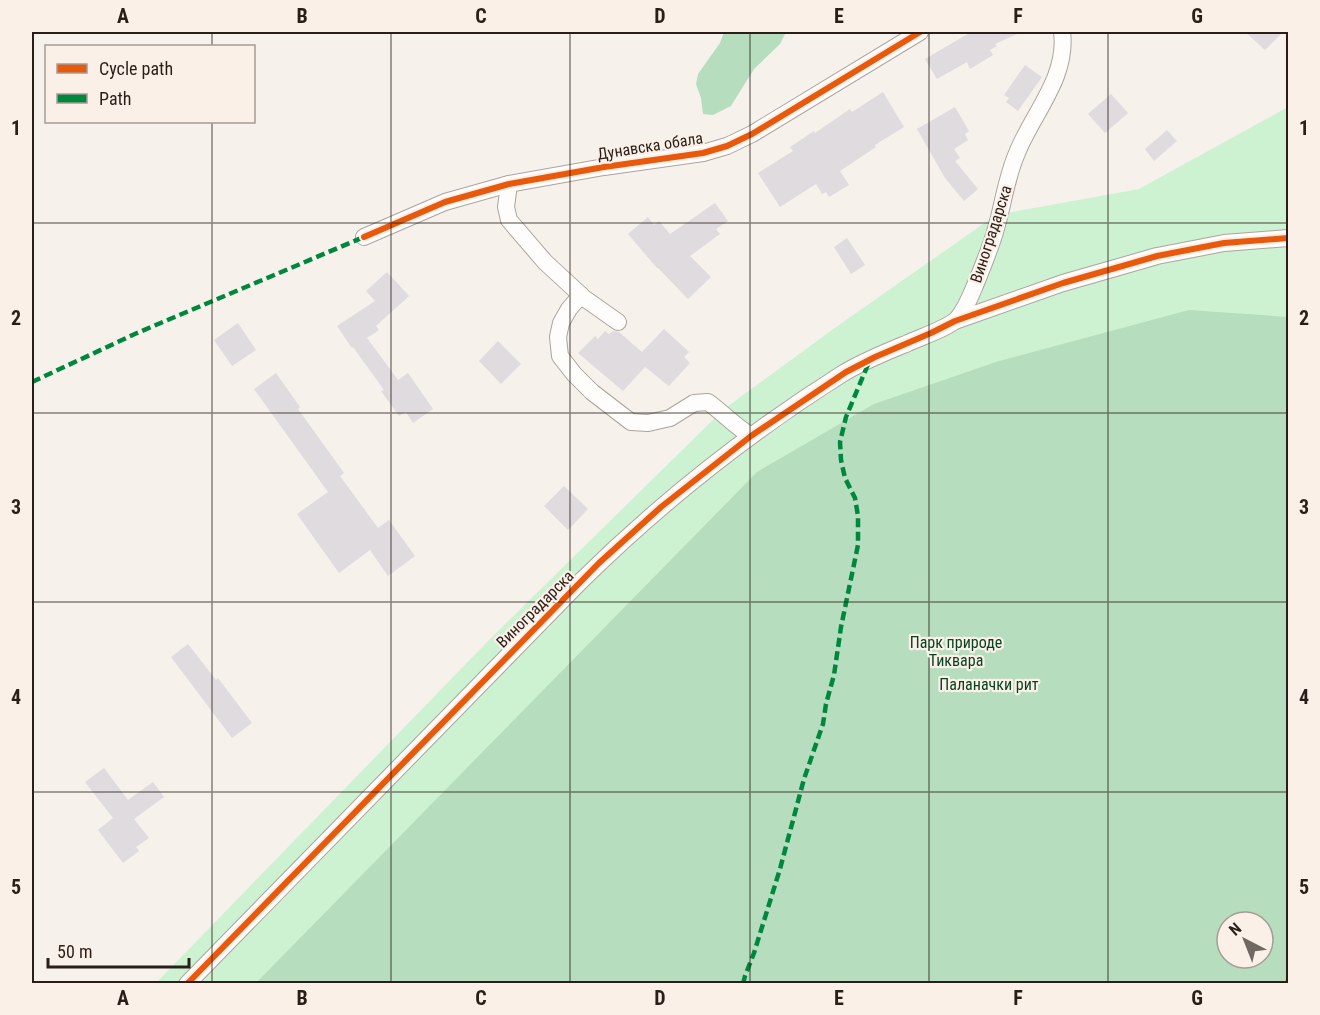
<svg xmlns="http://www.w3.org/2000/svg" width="1320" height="1015" viewBox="0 0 1320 1015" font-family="'Roboto Condensed',sans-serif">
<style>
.green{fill:#ccf2d2;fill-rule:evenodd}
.forest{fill:#b6ddbd;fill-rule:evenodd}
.building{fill:#dfdbdf}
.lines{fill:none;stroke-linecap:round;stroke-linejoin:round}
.street-casing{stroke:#aba49f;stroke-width:18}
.street{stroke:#fefdfc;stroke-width:16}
.quiet{stroke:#00873e;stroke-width:4.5;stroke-dasharray:9 4.5;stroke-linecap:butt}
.cycleway-casing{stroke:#fbf0e8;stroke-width:10}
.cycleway{stroke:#e8590c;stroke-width:6}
.grid{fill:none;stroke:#291f18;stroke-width:1.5;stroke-opacity:0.55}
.labels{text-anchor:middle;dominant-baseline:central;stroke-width:4.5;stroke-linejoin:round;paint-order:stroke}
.street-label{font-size:16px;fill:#291f18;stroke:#fbf0e8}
.park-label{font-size:16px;fill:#064320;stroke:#fbf0e8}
.neatline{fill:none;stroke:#291f18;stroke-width:2}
.grid-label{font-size:20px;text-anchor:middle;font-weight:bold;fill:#291f18}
</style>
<rect width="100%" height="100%" fill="#f7f1ec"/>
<!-- green -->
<path class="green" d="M1288 107V983L155 984 492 637 724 409 836 327 996 215 1139 189ZM1227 922H1263V958H1227Z"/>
<!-- forest -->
<g class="forest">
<polygon points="724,32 786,32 780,44 754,69 731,106 713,115 703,114 701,98 696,84 698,74 720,43"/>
<path d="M1189 310 1288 317V983H256L757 472 874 404 999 361ZM1227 922H1263V958H1227Z"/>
</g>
<!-- building -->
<g class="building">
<polygon points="971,32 1021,32 995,44 997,46 990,50 993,55 970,69 967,62 937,79 925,59"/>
<polygon points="1245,32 1283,32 1265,50"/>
<polygon points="1025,65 1042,77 1018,111 1006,102 1009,98 1004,95"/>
<polygon points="883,92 904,127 875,145 876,147 840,171 849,185 829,197 826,192 822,194 816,184 780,207 758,173 793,151 790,147 814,131 815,133 850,109 852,112"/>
<polygon points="1111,94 1128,113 1105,133 1088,114"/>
<polygon points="955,107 969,131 965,134 968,140 954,149 960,158 955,161 978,189 964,201 945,178 917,129"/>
<polygon points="1167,130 1177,141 1154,161 1145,149"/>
<polygon points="715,203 728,221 716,229 720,234 690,256 711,277 688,299 658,268 657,268 628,234 648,217 654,225 659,221 670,234"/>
<polygon points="847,238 865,265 851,274 834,247"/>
<polygon points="387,272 409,296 376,326 379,330 367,338 398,380 408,373 433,409 413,423 406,412 399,416 381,391 384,390 353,347 352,348 337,326 375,301 366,291"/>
<polygon points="238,323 256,350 232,366 214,340"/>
<polygon points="664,329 689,352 684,357 690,363 669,386 645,367 623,391 578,353 595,336 598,339 605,331 609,334 613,331 619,332 642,352"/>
<polygon points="498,341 521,364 501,384 479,361"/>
<polygon points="276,373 300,407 298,409 344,473 340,476 378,528 389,520 415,556 388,576 370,550 339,573 297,514 328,492 254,389"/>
<polygon points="564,486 588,509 568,530 544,506"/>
<polygon points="188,644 216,680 218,678 252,723 232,738 171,657"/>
<polygon points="104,768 128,800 153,782 164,797 134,819 149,838 136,847 139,851 123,863 98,830 113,818 85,782"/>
</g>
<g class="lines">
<!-- street casing -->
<g class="street-casing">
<g id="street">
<polyline points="509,184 506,207 509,220 545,262 584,298 618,322"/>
<polyline points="364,237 445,202 509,184 604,167 703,153 727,146 752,134 920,32"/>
<path d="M581 295 569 309 561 323 558 337 560 356 574 374 592 392 631 422 648 423 670 418 694 403 708 402C723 413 735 426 751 436"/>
<polyline points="955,321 1063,283 1157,256 1224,243 1288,238"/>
<path d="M187 984 579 583C659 504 747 434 842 374 863 361 886 352 908 343 921 337 948 328 957 319 966 309 971 295 976 283 983 266 990 249 995 232 1003 206 1006 178 1017 153 1033 113 1068 77 1062 32"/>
</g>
</g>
<!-- street -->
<use href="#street" class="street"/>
<!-- quiet -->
<g class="quiet">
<polyline points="32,382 137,333 364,237"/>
<polyline points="743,984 745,976 754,953 780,869 804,779 823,724 826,704 834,675 841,627 858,545 858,516 855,498 845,478 841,460 840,442 846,417 869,362"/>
<polyline points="1284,984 1288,982"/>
</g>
<!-- cycleway casing -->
<g class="cycleway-casing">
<g id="cycleway">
<polyline points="364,237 445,202 509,184 604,167 703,153 727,146 752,134 920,32"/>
<polyline points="187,984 599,563 661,507 751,436 846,372 875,357 931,333 955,321 1063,283 1157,256 1224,243 1288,238"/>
</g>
</g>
<!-- cycleway -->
<use href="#cycleway" class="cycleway"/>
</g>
<!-- grid -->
<path class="grid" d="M212 32V46M391 32V984M570 32V984M750 32V984M929 32V984M1108 32V984M212 122V984M32 223H1288M32 413H1288M32 602H1288M32 792H1288"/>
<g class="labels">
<!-- street labels -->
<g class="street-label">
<text transform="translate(650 146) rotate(-9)">Дунавска обала</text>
<text transform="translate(991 234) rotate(-72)">Виноградарска</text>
<text transform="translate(535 609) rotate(-45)">Виноградарска</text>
</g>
<!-- park labels -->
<g class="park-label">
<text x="956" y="642">Парк природе<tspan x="956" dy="18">Тиквара</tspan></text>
<text x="989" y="684">Паланачки рит</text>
</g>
</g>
<!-- border -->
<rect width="1320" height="1015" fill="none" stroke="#fbf0e8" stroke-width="66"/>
<!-- legend -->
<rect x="45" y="45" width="210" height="78" fill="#fbf0e8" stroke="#a79c95" stroke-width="1.5"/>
<rect x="57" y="64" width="30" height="9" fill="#e8590c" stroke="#a79c95" stroke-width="1.5"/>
<text x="99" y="75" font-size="18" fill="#291f18">Cycle path</text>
<rect x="57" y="94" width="30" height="9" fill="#00873e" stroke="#a79c95" stroke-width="1.5"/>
<text x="99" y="105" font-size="18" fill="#291f18">Path</text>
<!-- north arrow -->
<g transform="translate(1245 940) rotate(318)"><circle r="28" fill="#fbf0e8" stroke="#a79c95" stroke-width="1.5"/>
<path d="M0-4.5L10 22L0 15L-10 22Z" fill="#716862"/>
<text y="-9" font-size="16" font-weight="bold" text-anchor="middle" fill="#291f18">N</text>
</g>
<!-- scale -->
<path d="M48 958v9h141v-9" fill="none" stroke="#291f18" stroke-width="3"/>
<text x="57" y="958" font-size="18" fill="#291f18" stroke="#fbf0e8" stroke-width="4.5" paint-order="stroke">50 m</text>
<rect x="33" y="33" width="1254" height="949" class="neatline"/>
<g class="grid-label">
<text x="123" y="23">A</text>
<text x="302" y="23">B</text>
<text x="481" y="23">C</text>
<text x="660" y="23">D</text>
<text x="839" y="23">E</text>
<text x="1018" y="23">F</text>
<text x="1197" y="23">G</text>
<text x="16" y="135">1</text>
<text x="1304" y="135">1</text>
<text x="16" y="325">2</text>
<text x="1304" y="325">2</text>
<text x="16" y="514">3</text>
<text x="1304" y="514">3</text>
<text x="16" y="704">4</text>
<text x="1304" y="704">4</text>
<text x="16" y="894">5</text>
<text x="1304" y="894">5</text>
<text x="123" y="1005">A</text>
<text x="302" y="1005">B</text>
<text x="481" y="1005">C</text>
<text x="660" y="1005">D</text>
<text x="839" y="1005">E</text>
<text x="1018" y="1005">F</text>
<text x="1197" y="1005">G</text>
</g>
</svg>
